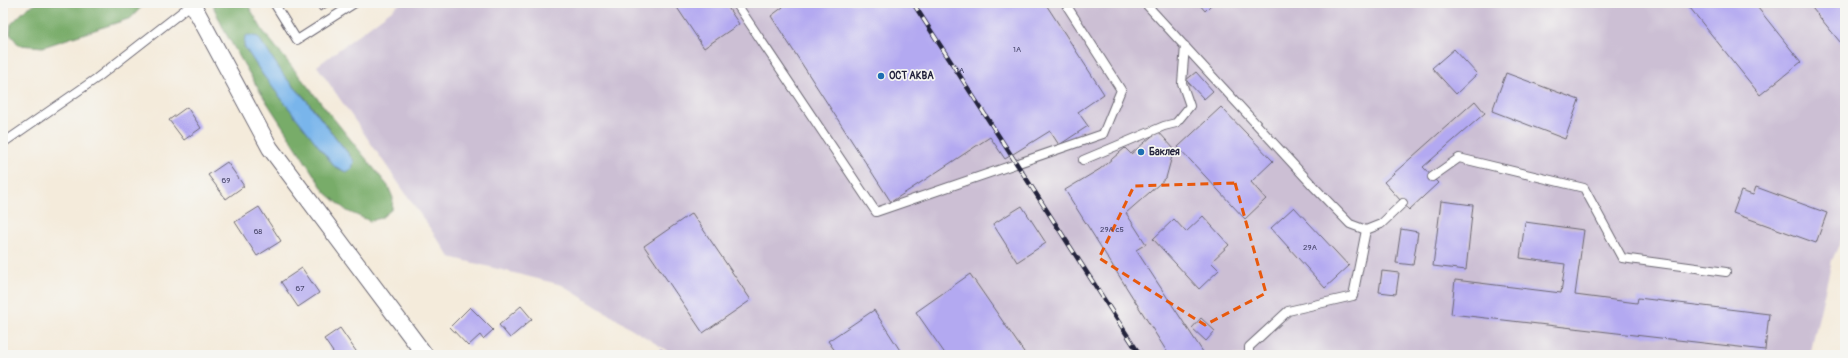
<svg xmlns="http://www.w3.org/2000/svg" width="1848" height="358" viewBox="0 0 1848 358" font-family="Pangolin,sans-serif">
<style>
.industrial{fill:#ccbfd4}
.forest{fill:#78ac69;stroke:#4d6752;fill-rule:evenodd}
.water{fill:#79b5eb;stroke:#4e6c93}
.building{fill:#b3a9f1}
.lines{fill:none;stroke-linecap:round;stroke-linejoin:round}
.lane-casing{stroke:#6c6873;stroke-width:10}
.street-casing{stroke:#6c6873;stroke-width:18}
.lane{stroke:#fff;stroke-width:8}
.street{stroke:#fff;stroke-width:16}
.rail-casing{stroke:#22223b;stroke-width:4.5}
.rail{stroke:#f6f6f2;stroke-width:3;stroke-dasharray:9;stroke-linecap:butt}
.marked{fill:none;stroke:#e8590c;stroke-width:3;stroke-dasharray:8 5;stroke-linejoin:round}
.poi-dot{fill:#1f6fb2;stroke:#f6f6f2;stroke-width:1.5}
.labels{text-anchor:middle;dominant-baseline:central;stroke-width:3.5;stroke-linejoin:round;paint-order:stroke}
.number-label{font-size:8px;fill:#464468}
.poi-label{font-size:10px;font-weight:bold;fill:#22223b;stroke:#f6f6f2;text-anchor:start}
</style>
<rect width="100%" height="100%" fill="#f6f6f2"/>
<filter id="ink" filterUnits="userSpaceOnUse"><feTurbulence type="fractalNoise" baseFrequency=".025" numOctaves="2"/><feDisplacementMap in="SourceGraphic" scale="8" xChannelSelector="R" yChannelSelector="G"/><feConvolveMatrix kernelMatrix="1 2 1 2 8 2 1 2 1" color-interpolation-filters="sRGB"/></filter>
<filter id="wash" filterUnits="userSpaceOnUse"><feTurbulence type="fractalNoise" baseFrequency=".012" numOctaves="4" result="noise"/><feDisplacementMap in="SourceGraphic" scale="16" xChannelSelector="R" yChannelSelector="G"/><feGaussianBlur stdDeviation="0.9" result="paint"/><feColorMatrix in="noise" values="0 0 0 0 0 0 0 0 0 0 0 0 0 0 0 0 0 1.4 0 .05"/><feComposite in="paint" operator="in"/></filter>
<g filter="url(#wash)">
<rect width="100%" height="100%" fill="#f4ebdb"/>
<!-- industrial -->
<polygon class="industrial" points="401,3 1845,3 1845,232 1832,260 1810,355 674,355 562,285 450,257 317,66"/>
<!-- forest -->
<g class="forest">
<polygon points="38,3 145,3 131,18 43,47 19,45 10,34 11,24 27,8"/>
<path d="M214 3H247L263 31 388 186 393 198 392 209 381 218 370 221 347 211 325 192 259 90 225 32 214 8ZM244 46 285 77 306 99 354 161 346 172 334 166 263 75Z"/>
</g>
<!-- water -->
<polygon class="water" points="248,35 258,37 285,77 306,100 354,161 352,169 346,172 334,166 263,75 244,46 245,37"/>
<g id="blocks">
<!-- building -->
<g class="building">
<polygon points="315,3 334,3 320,11"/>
<polygon points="674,3 725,3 739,24 704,48"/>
<polygon points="781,3 1045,3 1104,94 1078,112 1088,126 1059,145 1050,131 1005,159 990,137 891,202 771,16 783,7"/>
<polygon points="1198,3 1213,3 1205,11"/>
<polygon points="1686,3 1754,3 1801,62 1760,95"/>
<polygon points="1808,3 1845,3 1845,48"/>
<polygon points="1454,49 1477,74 1456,94 1432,68"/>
<polygon points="1196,72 1213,91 1204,99 1186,80"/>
<polygon points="1506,73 1579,100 1565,139 1492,111"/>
<polygon points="1475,101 1485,113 1423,167 1438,183 1409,210 1384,182"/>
<polygon points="187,107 201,128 184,140 169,120"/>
<polygon points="1221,107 1273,161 1251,182 1266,199 1245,219 1178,147"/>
<polygon points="1158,131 1174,149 1166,178 1126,213 1146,244 1136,250 1205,355 1169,355 1065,190 1100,169 1125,148 1131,154"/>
<polygon points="227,162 244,186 226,199 208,175"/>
<polygon points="1756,187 1827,213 1816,243 1733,213 1741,191 1753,195"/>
<polygon points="1441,201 1473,205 1466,270 1433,266"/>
<polygon points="1022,206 1046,243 1017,262 993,224"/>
<polygon points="259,207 281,241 257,256 235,222"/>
<polygon points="1294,207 1349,266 1325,288 1271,228"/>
<polygon points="692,213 751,300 703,333 644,246"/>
<polygon points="1203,216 1229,245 1211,262 1219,270 1199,289 1153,239 1174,219 1186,232"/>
<polygon points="1525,222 1584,230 1575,295 1637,303 1638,298 1769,314 1765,350 1451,314 1455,280 1561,293 1565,264 1520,258"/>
<polygon points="1401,229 1418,232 1413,265 1396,263"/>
<polygon points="302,268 319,293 298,307 281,282"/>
<polygon points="1382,271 1399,273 1396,294 1379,292"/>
<polygon points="970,274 1026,355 946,355 916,312"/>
<polygon points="521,306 532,319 510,338 499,325"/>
<polygon points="470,307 493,330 483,339 480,335 468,346 450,327"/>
<polygon points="874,310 903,355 838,355 828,341"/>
<polygon points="1201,318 1215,331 1206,341 1192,328"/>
<polygon points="340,328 358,354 357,355 335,355 324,339"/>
<polygon points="660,349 668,355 657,355"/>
</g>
</g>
</g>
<g filter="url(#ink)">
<use href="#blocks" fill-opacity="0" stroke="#6c6873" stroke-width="1"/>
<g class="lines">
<!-- lane casing -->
<g class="lane-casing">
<g id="lane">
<polyline points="274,3 297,40 355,3"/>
<polyline points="736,3 876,212 1103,134 1121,90 1065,3"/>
<polyline points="1145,3 1315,188 1350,224 1366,230 1381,224 1403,203"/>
<polyline points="3,143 97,78 192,4"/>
<polyline points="1083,160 1164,126 1176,123 1190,106 1182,83 1185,46"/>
<polyline points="1432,177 1459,158 1584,188 1622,258 1726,272"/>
<polyline points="1249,355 1249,347 1288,311 1353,296 1366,230"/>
</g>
</g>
<!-- street casing -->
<g class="street-casing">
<polyline id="street" points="192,3 270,148 425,355"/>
</g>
<!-- lane -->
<use href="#lane" class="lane"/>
<!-- street -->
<use href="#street" class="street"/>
<!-- rail casing -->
<g class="rail-casing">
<polyline id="rail" points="913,3 1140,355"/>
</g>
<!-- rail -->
<use href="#rail" class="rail"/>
</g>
</g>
<!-- marked area -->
<path class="marked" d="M1235 183 1266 293 1205 325 1099 258 1134 186Z"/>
<!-- markers -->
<g class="poi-dot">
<circle cx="881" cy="76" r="4"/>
<circle cx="1141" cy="152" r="4"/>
</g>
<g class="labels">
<!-- number labels -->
<g class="number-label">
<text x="1017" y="49">1А</text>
<text x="960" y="70">1А</text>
<text x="226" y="180">69</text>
<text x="1112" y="229">29А с5</text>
<text x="258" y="231">68</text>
<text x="1310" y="247">29А</text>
<text x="300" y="288">67</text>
</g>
<!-- poi labels -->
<g class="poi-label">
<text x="889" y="76">ОСТ АКВА</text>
<text x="1149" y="152">Баклея</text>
</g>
</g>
<!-- margin -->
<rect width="1848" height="358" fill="none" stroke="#f6f6f2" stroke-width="16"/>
</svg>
